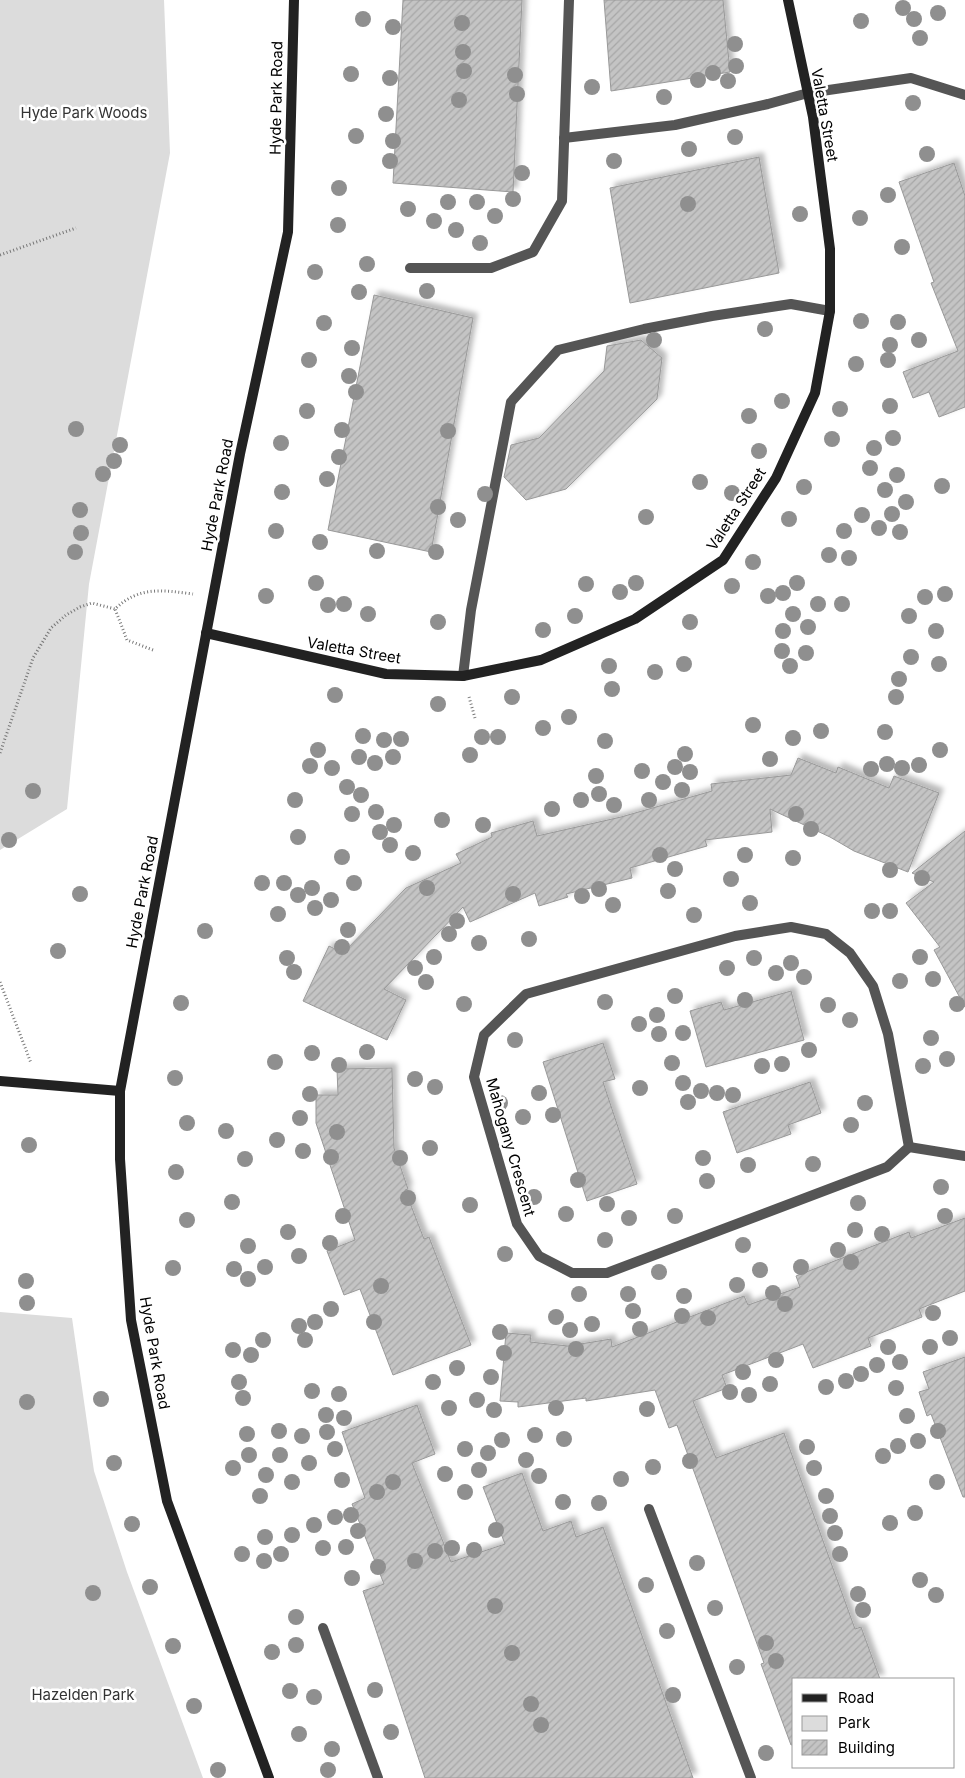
<svg xmlns="http://www.w3.org/2000/svg" width="965" height="1778" viewBox="0 0 965 1778" font-family="Inter,sans-serif">
<style>
.park{fill:#dcdcdc}
.building{fill:url(#building-hatch);stroke:#999;filter:url(#shadow)}
.lines{fill:none;stroke-linecap:round;stroke-linejoin:round}
.path{stroke:#777;stroke-width:3;stroke-dasharray:1 2.5;stroke-linecap:butt}
.lane{stroke:#555;stroke-width:10}
.street{stroke:#555;stroke-width:10}
.secondary{stroke:#222;stroke-width:10}
.tree{fill:#8f8f8f}
.labels{text-anchor:middle;dominant-baseline:central;stroke-width:5;stroke-linejoin:round;paint-order:stroke}
.street-label{font-size:15px;fill:#000;stroke:#fff}
.park-label{font-size:15px;fill:#333;stroke:#fff}
</style>
<defs>
<pattern id="building-hatch" width="6" height="6" patternUnits="userSpaceOnUse" patternTransform="scale(1.25)"><rect width="6" height="6" fill="#c4c4c4"/><path d="M-1 1l2-2M0 6l6-6M5 7l2-2" fill="none" stroke="#a7a7a7"/></pattern>
<filter id="shadow"><feDropShadow dx="4.5" dy="-4.5" stdDeviation="2.5" flood-color="#0004"/></filter>
</defs>
<rect width="100%" height="100%" fill="#fff"/>
<!-- park -->
<g class="park">
<polygon points="0,0 164,0 170,153 89,584 67,809 0,850"/>
<polygon points="0,1312 72,1318 94,1471 127,1572 203,1778 0,1778"/>
</g>
<!-- building -->
<g class="building">
<polygon points="403,0 522,0 513,192 393,183"/>
<polygon points="604,0 723,0 730,72 611,91"/>
<polygon points="759,157 779,273 630,303 610,188"/>
<polygon points="954,163 965,196 965,407 939,417 929,392 913,398 903,372 958,351 931,283 934,282 899,182"/>
<polygon points="374,295 473,318 431,552 328,530"/>
<polygon points="641,340 662,358 657,399 566,489 526,500 504,477 511,445 539,438 604,371 607,346"/>
<polygon points="798,758 836,773 838,767 889,788 894,776 939,793 908,872 854,851 830,837 770,809 772,832 705,840 707,846 630,868 632,878 566,894 568,897 539,906 535,893 470,922 463,907 384,989 406,1000 387,1040 303,1001 329,946 343,953 406,888 461,863 456,854 492,837 491,833 533,821 537,836 621,817 712,791 711,784 791,775"/>
<polygon points="965,831 965,1007 934,950 940,947 906,903 934,882 912,873"/>
<polygon points="791,991 804,1040 706,1067 690,1011 721,1002 724,1010"/>
<polygon points="603,1043 615,1079 603,1082 637,1184 587,1201 543,1062"/>
<polygon points="392,1068 394,1148 408,1189 405,1190 424,1239 429,1237 471,1345 393,1375 360,1289 344,1295 327,1251 355,1240 316,1123 316,1095 338,1095 337,1069"/>
<polygon points="810,1082 821,1113 788,1125 791,1134 737,1153 723,1112"/>
<polygon points="965,1218 965,1291 919,1309 922,1317 868,1338 871,1346 813,1368 803,1344 722,1375 727,1388 693,1401 716,1458 784,1433 855,1629 861,1627 880,1679 794,1679 794,1744 791,1745 761,1664 764,1663 677,1425 669,1428 655,1390 586,1401 586,1398 518,1407 518,1402 500,1401 506,1333 531,1335 530,1342 568,1346 611,1339 612,1347 744,1296 748,1305 800,1287 796,1276 909,1232 911,1238"/>
<polygon points="965,1357 965,1497 963,1497 931,1414 927,1416 919,1392 929,1389 923,1372"/>
<polygon points="417,1405 435,1454 412,1463 451,1562 505,1544 483,1487 522,1473 543,1531 571,1521 576,1537 603,1527 693,1778 425,1778 363,1591 384,1584 352,1504 365,1498 342,1432"/>
</g>
<g class="lines">
<!-- path -->
<g class="path">
<polyline points="0,255 76,228"/>
<path d="M153 650 127 640 115 609C139 586 162 590 193 594"/>
<polyline points="469,697 475,718"/>
<polyline points="0,753 33,658 51,628 66,615 80,607 92,603 115,609"/>
<polyline points="0,982 31,1063"/>
</g>
<!-- lane -->
<g class="lane">
<polyline points="564,138 675,125 768,104 808,93"/>
<polyline points="410,268 491,268 533,252 562,201 569,0"/>
<polyline points="463,676 471,610 511,402 558,350 644,329 712,316 791,304 830,311"/>
<polyline points="649,1509 751,1778"/>
<polyline points="323,1628 378,1778"/>
</g>
<!-- street -->
<g class="street">
<polyline points="808,93 911,78 965,95"/>
<polygon points="791,927 826,934 850,953 873,986 888,1034 909,1147 887,1167 607,1273 572,1273 539,1256 517,1224 474,1077 484,1035 526,994 735,936"/>
<polyline points="909,1147 965,1156"/>
</g>
<!-- secondary -->
<g class="secondary">
<polyline points="206,633 386,674 463,676 541,660 635,619 723,560 776,478 815,393 830,311 830,249 813,117 788,0"/>
<polyline points="0,1081 120,1091"/>
<polyline points="269,1778 167,1501 131,1320 120,1159 120,1091 240,454 288,232 294,0"/>
</g>
</g>
<!-- trees -->
<g class="tree">
<circle cx="903" cy="8" r="8"/>
<circle cx="938" cy="13" r="8"/>
<circle cx="363" cy="19" r="8"/>
<circle cx="914" cy="19" r="8"/>
<circle cx="861" cy="21" r="8"/>
<circle cx="462" cy="23" r="8"/>
<circle cx="393" cy="27" r="8"/>
<circle cx="920" cy="38" r="8"/>
<circle cx="735" cy="44" r="8"/>
<circle cx="463" cy="52" r="8"/>
<circle cx="736" cy="66" r="8"/>
<circle cx="464" cy="71" r="8"/>
<circle cx="713" cy="73" r="8"/>
<circle cx="351" cy="74" r="8"/>
<circle cx="515" cy="75" r="8"/>
<circle cx="390" cy="78" r="8"/>
<circle cx="698" cy="80" r="8"/>
<circle cx="728" cy="81" r="8"/>
<circle cx="592" cy="87" r="8"/>
<circle cx="517" cy="94" r="8"/>
<circle cx="664" cy="97" r="8"/>
<circle cx="459" cy="100" r="8"/>
<circle cx="913" cy="103" r="8"/>
<circle cx="386" cy="114" r="8"/>
<circle cx="356" cy="136" r="8"/>
<circle cx="735" cy="137" r="8"/>
<circle cx="393" cy="141" r="8"/>
<circle cx="689" cy="149" r="8"/>
<circle cx="927" cy="154" r="8"/>
<circle cx="390" cy="161" r="8"/>
<circle cx="614" cy="161" r="8"/>
<circle cx="522" cy="173" r="8"/>
<circle cx="339" cy="188" r="8"/>
<circle cx="888" cy="195" r="8"/>
<circle cx="513" cy="199" r="8"/>
<circle cx="448" cy="202" r="8"/>
<circle cx="477" cy="202" r="8"/>
<circle cx="688" cy="204" r="8"/>
<circle cx="408" cy="209" r="8"/>
<circle cx="800" cy="214" r="8"/>
<circle cx="495" cy="216" r="8"/>
<circle cx="860" cy="218" r="8"/>
<circle cx="434" cy="221" r="8"/>
<circle cx="338" cy="225" r="8"/>
<circle cx="456" cy="230" r="8"/>
<circle cx="480" cy="243" r="8"/>
<circle cx="902" cy="247" r="8"/>
<circle cx="367" cy="264" r="8"/>
<circle cx="315" cy="272" r="8"/>
<circle cx="427" cy="291" r="8"/>
<circle cx="359" cy="292" r="8"/>
<circle cx="861" cy="321" r="8"/>
<circle cx="898" cy="322" r="8"/>
<circle cx="324" cy="323" r="8"/>
<circle cx="765" cy="329" r="8"/>
<circle cx="654" cy="340" r="8"/>
<circle cx="919" cy="340" r="8"/>
<circle cx="890" cy="345" r="8"/>
<circle cx="352" cy="348" r="8"/>
<circle cx="309" cy="360" r="8"/>
<circle cx="888" cy="360" r="8"/>
<circle cx="856" cy="364" r="8"/>
<circle cx="349" cy="376" r="8"/>
<circle cx="356" cy="392" r="8"/>
<circle cx="782" cy="401" r="8"/>
<circle cx="890" cy="406" r="8"/>
<circle cx="840" cy="409" r="8"/>
<circle cx="307" cy="411" r="8"/>
<circle cx="749" cy="416" r="8"/>
<circle cx="76" cy="429" r="8"/>
<circle cx="342" cy="430" r="8"/>
<circle cx="448" cy="431" r="8"/>
<circle cx="893" cy="438" r="8"/>
<circle cx="832" cy="439" r="8"/>
<circle cx="281" cy="443" r="8"/>
<circle cx="120" cy="445" r="8"/>
<circle cx="874" cy="448" r="8"/>
<circle cx="759" cy="451" r="8"/>
<circle cx="339" cy="457" r="8"/>
<circle cx="114" cy="461" r="8"/>
<circle cx="870" cy="468" r="8"/>
<circle cx="103" cy="474" r="8"/>
<circle cx="897" cy="475" r="8"/>
<circle cx="327" cy="479" r="8"/>
<circle cx="700" cy="482" r="8"/>
<circle cx="942" cy="486" r="8"/>
<circle cx="804" cy="487" r="8"/>
<circle cx="885" cy="490" r="8"/>
<circle cx="282" cy="492" r="8"/>
<circle cx="732" cy="493" r="8"/>
<circle cx="485" cy="494" r="8"/>
<circle cx="906" cy="502" r="8"/>
<circle cx="438" cy="507" r="8"/>
<circle cx="80" cy="510" r="8"/>
<circle cx="892" cy="514" r="8"/>
<circle cx="862" cy="515" r="8"/>
<circle cx="646" cy="517" r="8"/>
<circle cx="789" cy="519" r="8"/>
<circle cx="458" cy="520" r="8"/>
<circle cx="879" cy="528" r="8"/>
<circle cx="276" cy="531" r="8"/>
<circle cx="844" cy="531" r="8"/>
<circle cx="900" cy="532" r="8"/>
<circle cx="81" cy="533" r="8"/>
<circle cx="320" cy="542" r="8"/>
<circle cx="377" cy="551" r="8"/>
<circle cx="75" cy="552" r="8"/>
<circle cx="436" cy="552" r="8"/>
<circle cx="829" cy="555" r="8"/>
<circle cx="849" cy="558" r="8"/>
<circle cx="753" cy="562" r="8"/>
<circle cx="316" cy="583" r="8"/>
<circle cx="636" cy="583" r="8"/>
<circle cx="797" cy="583" r="8"/>
<circle cx="586" cy="584" r="8"/>
<circle cx="732" cy="586" r="8"/>
<circle cx="620" cy="592" r="8"/>
<circle cx="783" cy="593" r="8"/>
<circle cx="945" cy="594" r="8"/>
<circle cx="266" cy="596" r="8"/>
<circle cx="768" cy="596" r="8"/>
<circle cx="925" cy="597" r="8"/>
<circle cx="344" cy="604" r="8"/>
<circle cx="818" cy="604" r="8"/>
<circle cx="842" cy="604" r="8"/>
<circle cx="328" cy="605" r="8"/>
<circle cx="368" cy="614" r="8"/>
<circle cx="793" cy="614" r="8"/>
<circle cx="575" cy="616" r="8"/>
<circle cx="909" cy="616" r="8"/>
<circle cx="438" cy="622" r="8"/>
<circle cx="690" cy="622" r="8"/>
<circle cx="808" cy="627" r="8"/>
<circle cx="543" cy="630" r="8"/>
<circle cx="783" cy="631" r="8"/>
<circle cx="936" cy="631" r="8"/>
<circle cx="782" cy="651" r="8"/>
<circle cx="806" cy="653" r="8"/>
<circle cx="911" cy="657" r="8"/>
<circle cx="684" cy="664" r="8"/>
<circle cx="939" cy="664" r="8"/>
<circle cx="609" cy="666" r="8"/>
<circle cx="790" cy="666" r="8"/>
<circle cx="655" cy="672" r="8"/>
<circle cx="899" cy="679" r="8"/>
<circle cx="612" cy="689" r="8"/>
<circle cx="335" cy="695" r="8"/>
<circle cx="512" cy="697" r="8"/>
<circle cx="896" cy="697" r="8"/>
<circle cx="438" cy="704" r="8"/>
<circle cx="569" cy="717" r="8"/>
<circle cx="753" cy="725" r="8"/>
<circle cx="543" cy="728" r="8"/>
<circle cx="821" cy="731" r="8"/>
<circle cx="885" cy="732" r="8"/>
<circle cx="363" cy="736" r="8"/>
<circle cx="482" cy="737" r="8"/>
<circle cx="498" cy="737" r="8"/>
<circle cx="793" cy="738" r="8"/>
<circle cx="401" cy="739" r="8"/>
<circle cx="384" cy="740" r="8"/>
<circle cx="605" cy="741" r="8"/>
<circle cx="318" cy="750" r="8"/>
<circle cx="940" cy="750" r="8"/>
<circle cx="685" cy="754" r="8"/>
<circle cx="470" cy="755" r="8"/>
<circle cx="359" cy="757" r="8"/>
<circle cx="393" cy="757" r="8"/>
<circle cx="770" cy="759" r="8"/>
<circle cx="375" cy="763" r="8"/>
<circle cx="887" cy="764" r="8"/>
<circle cx="919" cy="765" r="8"/>
<circle cx="310" cy="766" r="8"/>
<circle cx="675" cy="767" r="8"/>
<circle cx="332" cy="768" r="8"/>
<circle cx="902" cy="768" r="8"/>
<circle cx="871" cy="769" r="8"/>
<circle cx="642" cy="771" r="8"/>
<circle cx="690" cy="772" r="8"/>
<circle cx="596" cy="776" r="8"/>
<circle cx="663" cy="782" r="8"/>
<circle cx="347" cy="787" r="8"/>
<circle cx="682" cy="790" r="8"/>
<circle cx="33" cy="791" r="8"/>
<circle cx="599" cy="794" r="8"/>
<circle cx="361" cy="795" r="8"/>
<circle cx="295" cy="800" r="8"/>
<circle cx="581" cy="800" r="8"/>
<circle cx="649" cy="800" r="8"/>
<circle cx="614" cy="805" r="8"/>
<circle cx="552" cy="809" r="8"/>
<circle cx="376" cy="812" r="8"/>
<circle cx="352" cy="814" r="8"/>
<circle cx="796" cy="814" r="8"/>
<circle cx="442" cy="820" r="8"/>
<circle cx="394" cy="825" r="8"/>
<circle cx="483" cy="825" r="8"/>
<circle cx="811" cy="829" r="8"/>
<circle cx="380" cy="832" r="8"/>
<circle cx="298" cy="837" r="8"/>
<circle cx="9" cy="840" r="8"/>
<circle cx="390" cy="845" r="8"/>
<circle cx="413" cy="853" r="8"/>
<circle cx="660" cy="855" r="8"/>
<circle cx="745" cy="855" r="8"/>
<circle cx="342" cy="857" r="8"/>
<circle cx="793" cy="858" r="8"/>
<circle cx="675" cy="869" r="8"/>
<circle cx="890" cy="870" r="8"/>
<circle cx="922" cy="878" r="8"/>
<circle cx="731" cy="879" r="8"/>
<circle cx="262" cy="883" r="8"/>
<circle cx="284" cy="883" r="8"/>
<circle cx="354" cy="883" r="8"/>
<circle cx="312" cy="888" r="8"/>
<circle cx="427" cy="888" r="8"/>
<circle cx="599" cy="889" r="8"/>
<circle cx="668" cy="891" r="8"/>
<circle cx="80" cy="894" r="8"/>
<circle cx="513" cy="894" r="8"/>
<circle cx="298" cy="895" r="8"/>
<circle cx="582" cy="896" r="8"/>
<circle cx="331" cy="900" r="8"/>
<circle cx="750" cy="903" r="8"/>
<circle cx="613" cy="905" r="8"/>
<circle cx="315" cy="908" r="8"/>
<circle cx="872" cy="911" r="8"/>
<circle cx="890" cy="911" r="8"/>
<circle cx="278" cy="914" r="8"/>
<circle cx="694" cy="915" r="8"/>
<circle cx="457" cy="921" r="8"/>
<circle cx="348" cy="930" r="8"/>
<circle cx="205" cy="931" r="8"/>
<circle cx="449" cy="934" r="8"/>
<circle cx="529" cy="939" r="8"/>
<circle cx="479" cy="943" r="8"/>
<circle cx="342" cy="947" r="8"/>
<circle cx="58" cy="951" r="8"/>
<circle cx="434" cy="957" r="8"/>
<circle cx="920" cy="957" r="8"/>
<circle cx="287" cy="958" r="8"/>
<circle cx="754" cy="958" r="8"/>
<circle cx="791" cy="963" r="8"/>
<circle cx="415" cy="968" r="8"/>
<circle cx="727" cy="968" r="8"/>
<circle cx="294" cy="972" r="8"/>
<circle cx="776" cy="973" r="8"/>
<circle cx="804" cy="977" r="8"/>
<circle cx="933" cy="979" r="8"/>
<circle cx="900" cy="981" r="8"/>
<circle cx="426" cy="982" r="8"/>
<circle cx="675" cy="996" r="8"/>
<circle cx="745" cy="1000" r="8"/>
<circle cx="605" cy="1002" r="8"/>
<circle cx="181" cy="1003" r="8"/>
<circle cx="464" cy="1004" r="8"/>
<circle cx="957" cy="1004" r="8"/>
<circle cx="828" cy="1005" r="8"/>
<circle cx="657" cy="1015" r="8"/>
<circle cx="850" cy="1020" r="8"/>
<circle cx="639" cy="1024" r="8"/>
<circle cx="683" cy="1033" r="8"/>
<circle cx="659" cy="1034" r="8"/>
<circle cx="931" cy="1038" r="8"/>
<circle cx="515" cy="1040" r="8"/>
<circle cx="809" cy="1050" r="8"/>
<circle cx="367" cy="1052" r="8"/>
<circle cx="312" cy="1053" r="8"/>
<circle cx="947" cy="1059" r="8"/>
<circle cx="275" cy="1062" r="8"/>
<circle cx="672" cy="1063" r="8"/>
<circle cx="782" cy="1064" r="8"/>
<circle cx="339" cy="1065" r="8"/>
<circle cx="762" cy="1066" r="8"/>
<circle cx="923" cy="1066" r="8"/>
<circle cx="175" cy="1078" r="8"/>
<circle cx="415" cy="1079" r="8"/>
<circle cx="683" cy="1083" r="8"/>
<circle cx="435" cy="1087" r="8"/>
<circle cx="640" cy="1088" r="8"/>
<circle cx="701" cy="1091" r="8"/>
<circle cx="539" cy="1093" r="8"/>
<circle cx="717" cy="1093" r="8"/>
<circle cx="310" cy="1094" r="8"/>
<circle cx="733" cy="1095" r="8"/>
<circle cx="688" cy="1102" r="8"/>
<circle cx="500" cy="1103" r="8"/>
<circle cx="865" cy="1103" r="8"/>
<circle cx="553" cy="1115" r="8"/>
<circle cx="523" cy="1117" r="8"/>
<circle cx="300" cy="1118" r="8"/>
<circle cx="187" cy="1123" r="8"/>
<circle cx="851" cy="1125" r="8"/>
<circle cx="226" cy="1131" r="8"/>
<circle cx="337" cy="1132" r="8"/>
<circle cx="277" cy="1140" r="8"/>
<circle cx="29" cy="1145" r="8"/>
<circle cx="430" cy="1148" r="8"/>
<circle cx="303" cy="1151" r="8"/>
<circle cx="331" cy="1157" r="8"/>
<circle cx="400" cy="1158" r="8"/>
<circle cx="703" cy="1158" r="8"/>
<circle cx="245" cy="1159" r="8"/>
<circle cx="813" cy="1164" r="8"/>
<circle cx="748" cy="1165" r="8"/>
<circle cx="176" cy="1172" r="8"/>
<circle cx="578" cy="1180" r="8"/>
<circle cx="707" cy="1181" r="8"/>
<circle cx="941" cy="1187" r="8"/>
<circle cx="534" cy="1197" r="8"/>
<circle cx="408" cy="1198" r="8"/>
<circle cx="232" cy="1202" r="8"/>
<circle cx="858" cy="1203" r="8"/>
<circle cx="607" cy="1204" r="8"/>
<circle cx="470" cy="1205" r="8"/>
<circle cx="566" cy="1214" r="8"/>
<circle cx="343" cy="1216" r="8"/>
<circle cx="675" cy="1216" r="8"/>
<circle cx="945" cy="1216" r="8"/>
<circle cx="629" cy="1218" r="8"/>
<circle cx="187" cy="1220" r="8"/>
<circle cx="855" cy="1230" r="8"/>
<circle cx="288" cy="1232" r="8"/>
<circle cx="882" cy="1234" r="8"/>
<circle cx="605" cy="1240" r="8"/>
<circle cx="330" cy="1243" r="8"/>
<circle cx="743" cy="1245" r="8"/>
<circle cx="248" cy="1246" r="8"/>
<circle cx="838" cy="1250" r="8"/>
<circle cx="505" cy="1254" r="8"/>
<circle cx="299" cy="1256" r="8"/>
<circle cx="851" cy="1262" r="8"/>
<circle cx="265" cy="1267" r="8"/>
<circle cx="801" cy="1267" r="8"/>
<circle cx="173" cy="1268" r="8"/>
<circle cx="234" cy="1269" r="8"/>
<circle cx="760" cy="1270" r="8"/>
<circle cx="659" cy="1272" r="8"/>
<circle cx="248" cy="1279" r="8"/>
<circle cx="26" cy="1281" r="8"/>
<circle cx="737" cy="1285" r="8"/>
<circle cx="381" cy="1286" r="8"/>
<circle cx="773" cy="1293" r="8"/>
<circle cx="579" cy="1294" r="8"/>
<circle cx="628" cy="1294" r="8"/>
<circle cx="684" cy="1296" r="8"/>
<circle cx="27" cy="1303" r="8"/>
<circle cx="785" cy="1304" r="8"/>
<circle cx="331" cy="1309" r="8"/>
<circle cx="633" cy="1311" r="8"/>
<circle cx="933" cy="1313" r="8"/>
<circle cx="682" cy="1316" r="8"/>
<circle cx="556" cy="1317" r="8"/>
<circle cx="708" cy="1318" r="8"/>
<circle cx="315" cy="1322" r="8"/>
<circle cx="374" cy="1322" r="8"/>
<circle cx="592" cy="1324" r="8"/>
<circle cx="299" cy="1326" r="8"/>
<circle cx="640" cy="1329" r="8"/>
<circle cx="570" cy="1330" r="8"/>
<circle cx="500" cy="1332" r="8"/>
<circle cx="950" cy="1338" r="8"/>
<circle cx="263" cy="1340" r="8"/>
<circle cx="305" cy="1340" r="8"/>
<circle cx="888" cy="1347" r="8"/>
<circle cx="930" cy="1347" r="8"/>
<circle cx="576" cy="1349" r="8"/>
<circle cx="233" cy="1350" r="8"/>
<circle cx="504" cy="1353" r="8"/>
<circle cx="251" cy="1355" r="8"/>
<circle cx="776" cy="1360" r="8"/>
<circle cx="900" cy="1362" r="8"/>
<circle cx="877" cy="1365" r="8"/>
<circle cx="457" cy="1368" r="8"/>
<circle cx="743" cy="1372" r="8"/>
<circle cx="861" cy="1374" r="8"/>
<circle cx="491" cy="1377" r="8"/>
<circle cx="846" cy="1381" r="8"/>
<circle cx="239" cy="1382" r="8"/>
<circle cx="433" cy="1382" r="8"/>
<circle cx="770" cy="1384" r="8"/>
<circle cx="826" cy="1387" r="8"/>
<circle cx="896" cy="1388" r="8"/>
<circle cx="312" cy="1391" r="8"/>
<circle cx="730" cy="1392" r="8"/>
<circle cx="339" cy="1394" r="8"/>
<circle cx="749" cy="1395" r="8"/>
<circle cx="243" cy="1398" r="8"/>
<circle cx="101" cy="1399" r="8"/>
<circle cx="477" cy="1400" r="8"/>
<circle cx="27" cy="1402" r="8"/>
<circle cx="449" cy="1408" r="8"/>
<circle cx="556" cy="1408" r="8"/>
<circle cx="647" cy="1409" r="8"/>
<circle cx="494" cy="1410" r="8"/>
<circle cx="326" cy="1415" r="8"/>
<circle cx="907" cy="1416" r="8"/>
<circle cx="344" cy="1418" r="8"/>
<circle cx="279" cy="1431" r="8"/>
<circle cx="938" cy="1431" r="8"/>
<circle cx="327" cy="1432" r="8"/>
<circle cx="247" cy="1434" r="8"/>
<circle cx="535" cy="1435" r="8"/>
<circle cx="302" cy="1436" r="8"/>
<circle cx="564" cy="1439" r="8"/>
<circle cx="502" cy="1440" r="8"/>
<circle cx="918" cy="1441" r="8"/>
<circle cx="898" cy="1446" r="8"/>
<circle cx="807" cy="1447" r="8"/>
<circle cx="335" cy="1449" r="8"/>
<circle cx="465" cy="1449" r="8"/>
<circle cx="488" cy="1453" r="8"/>
<circle cx="249" cy="1455" r="8"/>
<circle cx="280" cy="1455" r="8"/>
<circle cx="883" cy="1456" r="8"/>
<circle cx="526" cy="1460" r="8"/>
<circle cx="690" cy="1461" r="8"/>
<circle cx="114" cy="1463" r="8"/>
<circle cx="309" cy="1463" r="8"/>
<circle cx="653" cy="1467" r="8"/>
<circle cx="233" cy="1468" r="8"/>
<circle cx="814" cy="1468" r="8"/>
<circle cx="479" cy="1470" r="8"/>
<circle cx="445" cy="1474" r="8"/>
<circle cx="266" cy="1475" r="8"/>
<circle cx="539" cy="1476" r="8"/>
<circle cx="621" cy="1479" r="8"/>
<circle cx="342" cy="1480" r="8"/>
<circle cx="292" cy="1482" r="8"/>
<circle cx="393" cy="1482" r="8"/>
<circle cx="937" cy="1482" r="8"/>
<circle cx="377" cy="1492" r="8"/>
<circle cx="465" cy="1492" r="8"/>
<circle cx="260" cy="1496" r="8"/>
<circle cx="826" cy="1496" r="8"/>
<circle cx="563" cy="1502" r="8"/>
<circle cx="599" cy="1503" r="8"/>
<circle cx="915" cy="1513" r="8"/>
<circle cx="351" cy="1515" r="8"/>
<circle cx="830" cy="1516" r="8"/>
<circle cx="335" cy="1517" r="8"/>
<circle cx="890" cy="1523" r="8"/>
<circle cx="132" cy="1524" r="8"/>
<circle cx="314" cy="1525" r="8"/>
<circle cx="496" cy="1530" r="8"/>
<circle cx="358" cy="1531" r="8"/>
<circle cx="835" cy="1533" r="8"/>
<circle cx="292" cy="1535" r="8"/>
<circle cx="265" cy="1537" r="8"/>
<circle cx="346" cy="1547" r="8"/>
<circle cx="323" cy="1548" r="8"/>
<circle cx="452" cy="1548" r="8"/>
<circle cx="474" cy="1550" r="8"/>
<circle cx="435" cy="1551" r="8"/>
<circle cx="242" cy="1554" r="8"/>
<circle cx="281" cy="1554" r="8"/>
<circle cx="840" cy="1554" r="8"/>
<circle cx="264" cy="1561" r="8"/>
<circle cx="415" cy="1561" r="8"/>
<circle cx="697" cy="1563" r="8"/>
<circle cx="378" cy="1567" r="8"/>
<circle cx="352" cy="1578" r="8"/>
<circle cx="920" cy="1580" r="8"/>
<circle cx="646" cy="1585" r="8"/>
<circle cx="150" cy="1587" r="8"/>
<circle cx="93" cy="1593" r="8"/>
<circle cx="858" cy="1594" r="8"/>
<circle cx="936" cy="1595" r="8"/>
<circle cx="495" cy="1606" r="8"/>
<circle cx="715" cy="1608" r="8"/>
<circle cx="863" cy="1610" r="8"/>
<circle cx="296" cy="1617" r="8"/>
<circle cx="667" cy="1631" r="8"/>
<circle cx="766" cy="1643" r="8"/>
<circle cx="296" cy="1645" r="8"/>
<circle cx="173" cy="1646" r="8"/>
<circle cx="272" cy="1652" r="8"/>
<circle cx="512" cy="1653" r="8"/>
<circle cx="776" cy="1661" r="8"/>
<circle cx="737" cy="1667" r="8"/>
<circle cx="375" cy="1690" r="8"/>
<circle cx="290" cy="1691" r="8"/>
<circle cx="673" cy="1695" r="8"/>
<circle cx="314" cy="1697" r="8"/>
<circle cx="531" cy="1704" r="8"/>
<circle cx="194" cy="1706" r="8"/>
<circle cx="541" cy="1725" r="8"/>
<circle cx="391" cy="1732" r="8"/>
<circle cx="299" cy="1734" r="8"/>
<circle cx="332" cy="1749" r="8"/>
<circle cx="766" cy="1753" r="8"/>
<circle cx="218" cy="1770" r="8"/>
<circle cx="328" cy="1770" r="8"/>
</g>
<g class="labels">
<!-- street labels -->
<g class="street-label">
<text transform="translate(276 98) rotate(-89)">Hyde Park Road</text>
<text transform="translate(825 115) rotate(80)">Valetta Street</text>
<text transform="translate(217 495) rotate(-79)">Hyde Park Road</text>
<text transform="translate(736 509) rotate(-57)">Valetta Street</text>
<text transform="translate(354 650) rotate(10)">Valetta Street</text>
<text transform="translate(142 892) rotate(-79)">Hyde Park Road</text>
<text transform="translate(511 1147) rotate(74)">Mahogany Crescent</text>
<text transform="translate(155 1353) rotate(80)">Hyde Park Road</text>
</g>
<!-- park labels -->
<g class="park-label">
<text x="84" y="112">Hyde Park Woods</text>
<text x="83" y="1694">Hazelden Park</text>
</g>
</g>
<!-- legend -->
<rect x="792" y="1678" width="162" height="90" fill="#ffffff" stroke="#999999"/>
<rect x="802" y="1694" width="25" height="8" fill="#222222" stroke="#999999"/>
<text x="838" y="1703" font-size="15" fill="#000000">Road</text>
<rect x="802" y="1716" width="25" height="15" fill="#dcdcdc" stroke="#999999"/>
<text x="838" y="1728" font-size="15" fill="#000000">Park</text>
<rect x="802" y="1740" width="25" height="15" fill="url(#building-hatch)" stroke="#999999"/>
<text x="838" y="1753" font-size="15" fill="#000000">Building</text>
</svg>
